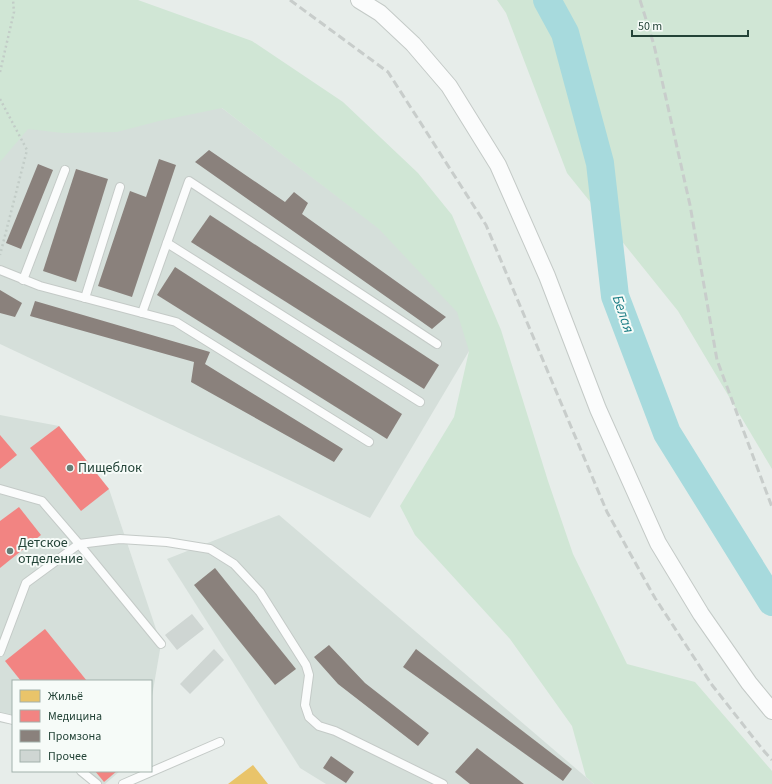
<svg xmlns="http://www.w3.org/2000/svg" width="772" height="784" viewBox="0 0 772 784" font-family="'Source Sans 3',sans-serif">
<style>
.built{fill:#d5dfda}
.green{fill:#d0e6d5}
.homes{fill:#e9c46a}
.health{fill:#f28482}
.industry{fill:#8a817c}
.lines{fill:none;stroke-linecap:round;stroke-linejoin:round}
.river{stroke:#a7dadd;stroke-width:28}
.building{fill:#cfd6d3}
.service-casing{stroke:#c4cac7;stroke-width:10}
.minor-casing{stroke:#c4cac7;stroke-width:18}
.path{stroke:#c2ccc7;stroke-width:2.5;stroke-dasharray:2 3;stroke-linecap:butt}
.service{stroke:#fbfcfc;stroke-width:8}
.minor{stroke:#fbfcfc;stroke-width:16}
.rail{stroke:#c8cdcb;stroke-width:3;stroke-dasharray:8 4;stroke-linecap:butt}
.poi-dot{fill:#687e76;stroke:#f6fbf8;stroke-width:1.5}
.labels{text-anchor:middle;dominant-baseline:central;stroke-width:4;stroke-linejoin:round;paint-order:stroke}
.poi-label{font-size:14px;fill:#234337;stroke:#f6fbf8;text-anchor:start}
.water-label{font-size:15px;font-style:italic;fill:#187c84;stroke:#f6fbf8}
</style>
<rect width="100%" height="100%" fill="#e7edea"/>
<!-- built -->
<g class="built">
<polygon points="0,84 222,108 491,314 370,518 0,344"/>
<polygon points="0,415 59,426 109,489 161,644 151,702 151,681 13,681 13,720 0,717"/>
<polygon points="279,515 594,784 326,784 300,768 167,559"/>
<polygon points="81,771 120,771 105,784 97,784"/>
</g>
<!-- green -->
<g class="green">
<polygon points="0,0 138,0 252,41 343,102 418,173 452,215 501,330 548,481 573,554 627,664 695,682 772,771 772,784 594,784 586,777 572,726 510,639 415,535 400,506 454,417 469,351 457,312 379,229 222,108 159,121 117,132 63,133 28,129 0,162"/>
<polygon points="497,0 772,0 772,469 678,311 567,173 506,13"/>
</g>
<!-- homes -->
<polygon class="homes" points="253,765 268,784 228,784"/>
<!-- health -->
<g class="health">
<polygon points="59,426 109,489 81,511 30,448"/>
<polygon points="0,435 17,455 0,469"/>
<polygon points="19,507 41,535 0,568 0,521"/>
<polygon points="45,629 87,681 21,681 5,661"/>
<polygon points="95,771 117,771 104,782"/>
</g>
<!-- industry -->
<g class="industry">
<polygon points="209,150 285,202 294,192 308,203 302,214 446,317 432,329 195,162"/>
<polygon points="159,159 176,165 132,297 98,286 130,191 146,197"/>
<polygon points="38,164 53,170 21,249 6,243"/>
<polygon points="76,169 108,179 76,282 43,271"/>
<polygon points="210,215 439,365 424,389 191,242"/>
<polygon points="175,267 402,414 387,439 157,295"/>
<polygon points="0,290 22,303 15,317 0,313"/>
<polygon points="35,301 210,352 205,364 343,449 334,462 191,382 194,362 30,316"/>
<polygon points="215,568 296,669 275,685 194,585"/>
<polygon points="329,645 365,683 429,733 418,746 338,684 314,657"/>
<polygon points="416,649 572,769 563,781 403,667"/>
<polygon points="477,748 524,784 470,784 455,772"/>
<polygon points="331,756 354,772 346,783 323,768"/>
</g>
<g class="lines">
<!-- river -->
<polyline class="river" points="547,0 565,33 600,163 615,296 667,433 772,602"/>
</g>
<!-- building -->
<g class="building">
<polygon points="192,614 204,629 177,650 165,635"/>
<polygon points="214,649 224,660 190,694 180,684"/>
</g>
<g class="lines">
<!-- service casing -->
<g class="service-casing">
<g id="service">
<polyline points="167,243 420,402"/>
<polyline points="0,270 40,286 176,322 369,442"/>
<polyline points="23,280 65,170"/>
<polyline points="85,298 120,187"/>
<polyline points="142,313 189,181 437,344"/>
<polyline points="0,489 42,501 79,544 120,539 167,542 210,549 234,564 260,592 306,665 309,675 305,705 309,717 319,726 335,731 443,784"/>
<polyline points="0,652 26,583 79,544 161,644"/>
<polyline points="0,717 13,720"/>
<polyline points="81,771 97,784"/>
<polyline points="123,784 220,742"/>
</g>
</g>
<!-- minor casing -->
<g class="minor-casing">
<polyline id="minor" points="359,0 380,13 413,44 449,86 498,165 547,276 598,409 658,543 701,614 749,683 772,711"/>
</g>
<!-- path -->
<g class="path">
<polyline points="0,72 14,12 13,0"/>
<polyline points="0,99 27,150 0,255"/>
</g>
<!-- service -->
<use href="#service" class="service"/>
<!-- minor -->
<use href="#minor" class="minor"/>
<!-- rail -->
<g class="rail">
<polyline points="290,0 388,72 486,225 607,512 655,598 712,685 763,750 772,760"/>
<polyline points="640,0 654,45 690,205 717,360 772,507"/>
</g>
</g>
<!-- markers -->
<g class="poi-dot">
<circle cx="70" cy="468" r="4"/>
<circle cx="10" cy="551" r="4"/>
</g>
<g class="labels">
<!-- poi labels -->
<g class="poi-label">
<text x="78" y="468">Пищеблок</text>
<text x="18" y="543">Детское<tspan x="18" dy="16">отделение</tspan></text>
</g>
<!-- water labels -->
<g class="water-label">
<text transform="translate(623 314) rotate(71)">Белая</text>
</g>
</g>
<!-- legend -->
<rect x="12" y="680" width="140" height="92" fill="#f6fbf8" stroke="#a2b1ab"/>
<rect x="20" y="690" width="20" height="12" fill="#e9c46a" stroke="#a2b1ab"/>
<text x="48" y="700" font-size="12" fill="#234337">Жильё</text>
<rect x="20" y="710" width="20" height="12" fill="#f28482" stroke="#a2b1ab"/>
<text x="48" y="720" font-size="12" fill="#234337">Медицина</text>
<rect x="20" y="730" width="20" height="12" fill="#8a817c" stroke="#a2b1ab"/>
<text x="48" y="740" font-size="12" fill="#234337">Промзона</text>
<rect x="20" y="750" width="20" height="12" fill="#cfd6d3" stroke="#a2b1ab"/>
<text x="48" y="760" font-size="12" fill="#234337">Прочее</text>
<!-- scale -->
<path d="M632 30v6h116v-6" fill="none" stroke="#234337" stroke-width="2"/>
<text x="638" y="30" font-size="12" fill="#234337" stroke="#f6fbf8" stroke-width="3" paint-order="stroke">50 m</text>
</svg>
